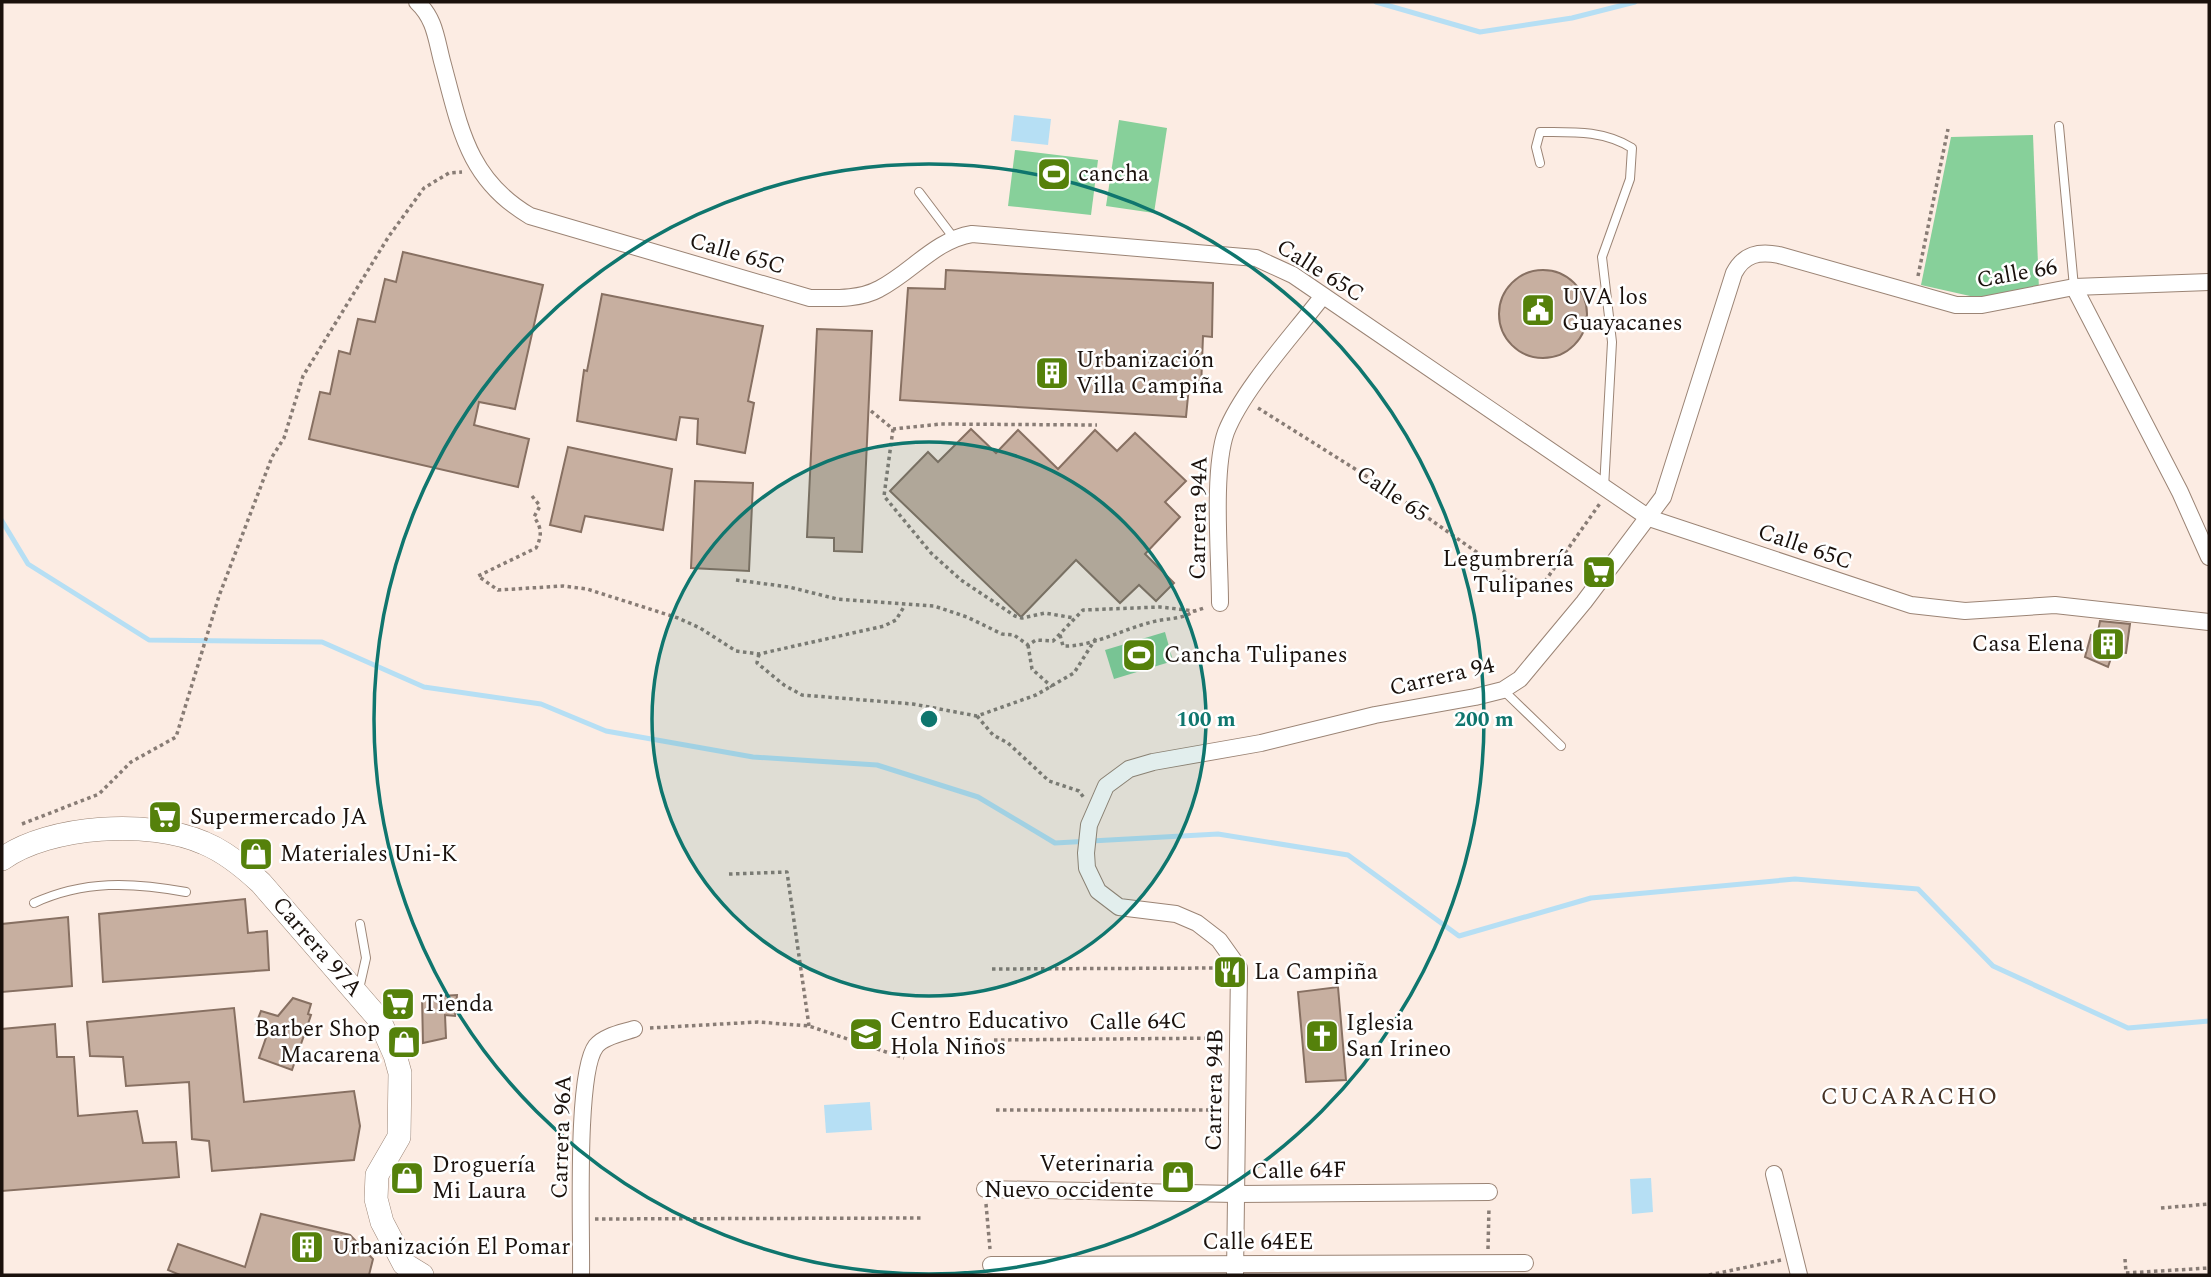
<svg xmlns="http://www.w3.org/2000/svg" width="2211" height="1277" viewBox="0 0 2211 1277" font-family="Spectral,serif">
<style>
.green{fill:#87d09a}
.water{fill:#b6dff4}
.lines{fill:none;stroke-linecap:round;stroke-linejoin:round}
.stream{stroke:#b6dff4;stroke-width:5}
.building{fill:#c7afa0;stroke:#877062;stroke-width:2}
.lane-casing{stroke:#9b8475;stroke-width:10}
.street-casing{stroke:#9b8475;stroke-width:18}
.secondary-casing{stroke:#9b8475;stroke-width:24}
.path{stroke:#887c75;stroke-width:3.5;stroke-dasharray:3.5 3.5;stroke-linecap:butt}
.lane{stroke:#fff;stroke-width:8}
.street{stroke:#fff;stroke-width:16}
.secondary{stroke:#fff;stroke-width:23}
.ring{fill:none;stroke:#0f766e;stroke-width:3.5}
.labels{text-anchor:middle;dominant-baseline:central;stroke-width:5;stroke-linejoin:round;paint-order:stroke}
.poi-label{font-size:23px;fill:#1a110c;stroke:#fff;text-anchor:start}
.street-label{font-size:23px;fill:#1a110c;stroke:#fff}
.neighbourhood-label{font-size:24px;letter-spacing:2px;fill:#453225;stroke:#fff}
.centre{fill:#0f766e;stroke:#fff;stroke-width:3.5}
.ring-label{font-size:21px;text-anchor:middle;font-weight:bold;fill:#0f766e;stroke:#fff;stroke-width:5;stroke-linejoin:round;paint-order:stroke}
</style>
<rect width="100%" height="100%" fill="#fcece3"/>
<!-- green -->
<g class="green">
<polygon points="1119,120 1167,128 1154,213 1106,206"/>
<polygon points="2033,135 2039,290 1979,298 1921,285 1951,137"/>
<polygon points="1015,150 1098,160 1091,215 1008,206"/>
<polygon points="1165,632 1173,661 1114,679 1105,650"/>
</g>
<!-- water -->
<g class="water">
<polygon points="1014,115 1051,119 1048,145 1011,141"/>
<polygon points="870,1102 872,1130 826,1133 824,1105"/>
<polygon points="1651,1178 1653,1212 1632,1214 1630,1179"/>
</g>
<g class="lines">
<!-- stream -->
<g class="stream">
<polyline points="1376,2 1480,32 1572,18 1635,2"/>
<polyline points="2,521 28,564 149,640 322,642 424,687 541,704 606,731 753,757 877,765 978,797 1055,843 1218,834 1348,855 1459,936 1591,898 1795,879 1918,889 1993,966 2128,1028 2209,1021"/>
</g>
</g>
<!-- building -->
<g class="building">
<polygon points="403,252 543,285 515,409 479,402 474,425 529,439 518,487 309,439 320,392 330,394 339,351 350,354 358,319 375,322 385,279 396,282"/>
<circle cx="1543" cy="314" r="44"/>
<polygon points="946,270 1213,283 1212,337 1203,336 1201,388 1189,386 1186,417 900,400 908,288 945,289"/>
<polygon points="602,294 763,326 748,401 754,403 745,453 697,444 698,419 680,417 676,440 577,421 584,370 587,371"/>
<polygon points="817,329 872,331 862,552 834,551 834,538 807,537"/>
<polygon points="971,429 996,453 1018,430 1058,469 1095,430 1117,451 1135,433 1186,481 1165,502 1180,517 1145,554 1174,583 1156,601 1139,585 1120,603 1076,560 1021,617 890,491 928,452 938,462"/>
<polygon points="568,447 672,469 663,530 585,516 581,532 550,525"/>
<polygon points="695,481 753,483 749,571 691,568"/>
<polygon points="2100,621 2130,624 2126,653 2113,652 2108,667 2085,657 2091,635 2097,637"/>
<polygon points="245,899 248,933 267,931 269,970 103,982 99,914"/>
<polygon points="68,917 72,986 2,992 2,924"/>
<polygon points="1338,987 1346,1080 1306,1082 1298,992"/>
<polygon points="457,995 455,1016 445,1015 446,1038 423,1043 422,997"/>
<polygon points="293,998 311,1004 308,1014 311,1015 292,1070 259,1058 269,1029 256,1024 261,1011 278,1016"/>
<polygon points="234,1008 244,1102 354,1091 360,1126 354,1160 212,1171 209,1141 192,1139 189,1082 126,1086 123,1057 90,1056 87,1022"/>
<polygon points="55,1024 57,1057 74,1057 78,1116 137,1111 143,1143 176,1142 179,1177 2,1191 2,1029"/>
<polygon points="261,1214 350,1235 373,1259 369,1275 180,1275 168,1270 178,1244 245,1267"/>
</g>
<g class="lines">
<!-- lane casing -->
<g class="lane-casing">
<g id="lane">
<polyline points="2059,126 2074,287"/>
<path d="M1540 163 1536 147 1540 132C1572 132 1603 130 1632 148L1630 179 1602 257 1612 342 1604 488"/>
<polyline points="919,192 953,237"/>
<polyline points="1503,690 1561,746"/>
<path d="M34 903C84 880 132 882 186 892"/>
<polyline points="359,989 366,958 360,924"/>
</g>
</g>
<!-- street casing -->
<g class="street-casing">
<g id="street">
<path d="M417 2C435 19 436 38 442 61 460 127 467 179 530 216L810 298C832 298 859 300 879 289 912 272 935 240 972 234L1256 258 1293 275 1649 518 1911 605 1965 611 2055 605 2209 622"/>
<polyline points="2074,287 2180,492 2209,557"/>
<path d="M1220 603C1220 559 1212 471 1226 432 1243 389 1293 335 1322 297"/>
<polyline points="1774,1174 1799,1275"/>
<polyline points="985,1189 1235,1194 1489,1192"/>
<polyline points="991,1265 1525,1263"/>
<path d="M581 1275C582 1233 575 1073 596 1046 604 1036 622 1033 634 1029"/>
<path d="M1235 1275 1239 968 1219 940 1197 923 1176 914 1119 907 1098 891 1087 868 1086 853 1089 825 1106 786 1129 769 1153 762 1261 743 1375 715 1475 697 1503 690 1520 679 1584 602 1663 497 1734 273C1744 254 1759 251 1779 255L1956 305H1982L2074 287 2209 282"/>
</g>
</g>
<!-- secondary casing -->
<g class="secondary-casing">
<path id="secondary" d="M2 859C50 825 150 819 204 843 226 852 244 867 261 883L379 1019 395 1055 400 1073 399 1137 377 1175 376 1199 382 1222 404 1264 422 1275"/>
</g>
<!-- path -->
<g class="path">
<polyline points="1918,276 1948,129"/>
<polyline points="1258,408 1387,489 1536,594 1601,502"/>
<polyline points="871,411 893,429 941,424 1097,425"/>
<polyline points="893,429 884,496 931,553 961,580 1015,616 1022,618 1045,613 1074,618"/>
<path d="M532 496 540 506 534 517C542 528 542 536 536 548L478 576 498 590 563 586 587 589 678 618 700 628 736 651 759 654 884 626 896 620 905 605"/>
<polyline points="736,580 789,587 837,599 934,606 967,617 1002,634 1014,635 1028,645 1036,640 1053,641 1083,610 1160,607 1195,611 1204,608"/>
<path d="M1060 635 1063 646C1092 647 1123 629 1152 622 1166 618 1182 620 1194 611"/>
<polyline points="1028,645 1032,669 1052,687"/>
<polyline points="759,654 757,663 784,685 802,695 913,704 977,716 1036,695 1074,673 1096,638"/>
<polyline points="977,716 993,735 1008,743 1049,781 1079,791 1084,798"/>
<polyline points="22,824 99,794 131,762 176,737 219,596 272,457 284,438 303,376 389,236 424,188 449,173 462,172"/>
<polyline points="729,874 787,872 809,1026"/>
<polyline points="992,969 1221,968"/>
<polyline points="650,1028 758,1022 809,1026 904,1058"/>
<polyline points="994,1040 1223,1038"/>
<polyline points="996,1110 1221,1110"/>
<polyline points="986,1204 990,1249"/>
<polyline points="2161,1208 2209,1204"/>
<polyline points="595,1219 922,1218"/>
<polyline points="1488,1249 1489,1207"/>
<polyline points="2125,1259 2126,1273"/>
<polyline points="2126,1273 2209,1268"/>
<polyline points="1709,1275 1781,1260"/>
</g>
<!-- lane -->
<use href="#lane" class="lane"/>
<!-- street -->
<use href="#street" class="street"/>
<!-- secondary -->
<use href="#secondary" class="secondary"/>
</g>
<!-- distance rings -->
<circle cx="929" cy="719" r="277" fill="#0f766e" fill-opacity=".12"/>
<g class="ring">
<circle cx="929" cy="719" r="277"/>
<circle cx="929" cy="719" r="555"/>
</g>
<!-- icons -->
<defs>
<g id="stadium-square" transform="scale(1.75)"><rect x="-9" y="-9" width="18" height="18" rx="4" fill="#55810b" stroke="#fff"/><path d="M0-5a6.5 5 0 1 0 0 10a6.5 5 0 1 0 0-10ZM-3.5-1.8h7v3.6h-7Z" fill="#fff"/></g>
<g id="civic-square" transform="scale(1.75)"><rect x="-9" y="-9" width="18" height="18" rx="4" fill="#55810b" stroke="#fff"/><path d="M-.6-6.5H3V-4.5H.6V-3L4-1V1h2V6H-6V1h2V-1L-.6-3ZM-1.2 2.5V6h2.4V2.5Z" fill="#fff"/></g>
<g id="building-square" transform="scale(1.75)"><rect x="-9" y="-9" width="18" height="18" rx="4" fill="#55810b" stroke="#fff"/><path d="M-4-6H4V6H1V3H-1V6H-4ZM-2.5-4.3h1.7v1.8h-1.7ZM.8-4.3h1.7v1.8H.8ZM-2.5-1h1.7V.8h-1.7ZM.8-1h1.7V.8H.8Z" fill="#fff"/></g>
<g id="supermarket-square" transform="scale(1.75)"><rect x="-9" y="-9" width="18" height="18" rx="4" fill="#55810b" stroke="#fff"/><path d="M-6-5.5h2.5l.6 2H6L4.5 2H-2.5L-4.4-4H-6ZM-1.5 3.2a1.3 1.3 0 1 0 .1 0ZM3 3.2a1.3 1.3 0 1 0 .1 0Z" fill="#fff"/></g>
<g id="shop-square" transform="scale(1.75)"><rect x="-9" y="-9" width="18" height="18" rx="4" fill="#55810b" stroke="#fff"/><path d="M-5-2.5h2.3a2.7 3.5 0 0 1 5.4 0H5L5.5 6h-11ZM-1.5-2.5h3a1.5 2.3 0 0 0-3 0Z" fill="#fff"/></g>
<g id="restaurant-square" transform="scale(1.75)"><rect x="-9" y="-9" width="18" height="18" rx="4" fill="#55810b" stroke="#fff"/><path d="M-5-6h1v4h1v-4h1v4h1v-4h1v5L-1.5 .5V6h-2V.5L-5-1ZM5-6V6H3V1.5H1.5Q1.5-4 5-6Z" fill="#fff"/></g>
<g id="school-square" transform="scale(1.75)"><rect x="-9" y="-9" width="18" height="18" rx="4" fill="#55810b" stroke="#fff"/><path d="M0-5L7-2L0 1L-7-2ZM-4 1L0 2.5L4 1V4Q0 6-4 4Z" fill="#fff"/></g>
<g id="church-square" transform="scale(1.75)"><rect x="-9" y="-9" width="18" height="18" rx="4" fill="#55810b" stroke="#fff"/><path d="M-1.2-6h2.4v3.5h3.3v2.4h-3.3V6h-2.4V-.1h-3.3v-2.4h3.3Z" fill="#fff"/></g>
</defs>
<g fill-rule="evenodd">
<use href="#stadium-square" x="1054" y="174"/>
<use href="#civic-square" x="1538" y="310"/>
<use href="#building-square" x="1052" y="373"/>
<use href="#supermarket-square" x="1599" y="572"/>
<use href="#building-square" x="2108" y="644"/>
<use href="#stadium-square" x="1139" y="655"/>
<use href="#supermarket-square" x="165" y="817"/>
<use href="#shop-square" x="256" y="854"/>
<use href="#restaurant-square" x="1230" y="972"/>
<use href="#supermarket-square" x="398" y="1004"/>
<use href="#school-square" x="866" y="1034"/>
<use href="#church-square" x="1322" y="1036"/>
<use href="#shop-square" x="404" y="1042"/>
<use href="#shop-square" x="1178" y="1177"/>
<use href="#shop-square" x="407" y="1178"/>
<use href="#building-square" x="307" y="1247"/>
</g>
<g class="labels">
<!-- poi labels -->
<g class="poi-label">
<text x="1078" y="174">cancha</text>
<text x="1562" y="297">UVA los<tspan x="1562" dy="26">Guayacanes</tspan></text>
<text x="1076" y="360">Urbanización<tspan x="1076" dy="26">Villa Campiña</tspan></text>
<text x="1574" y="559" text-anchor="end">Legumbrería<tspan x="1574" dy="26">Tulipanes</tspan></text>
<text x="2084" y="644" text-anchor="end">Casa Elena</text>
<text x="1164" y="655">Cancha Tulipanes</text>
<text x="190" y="817">Supermercado JA</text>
<text x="280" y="854">Materiales Uni-K</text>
<text x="1254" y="972">La Campiña</text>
<text x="422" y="1004">Tienda</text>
<text x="890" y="1021">Centro Educativo<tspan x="890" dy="26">Hola Niños</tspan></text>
<text x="1346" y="1023">Iglesia<tspan x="1346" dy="26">San Irineo</tspan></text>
<text x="380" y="1029" text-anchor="end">Barber Shop<tspan x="380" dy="26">Macarena</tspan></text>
<text x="1154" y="1164" text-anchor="end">Veterinaria<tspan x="1154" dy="26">Nuevo occidente</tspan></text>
<text x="432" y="1165">Droguería<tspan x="432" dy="26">Mi Laura</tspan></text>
<text x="332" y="1247">Urbanización El Pomar</text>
</g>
<!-- street labels -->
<g class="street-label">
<text transform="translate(737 254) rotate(16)">Calle 65C</text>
<text transform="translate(1320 271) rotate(32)">Calle 65C</text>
<text transform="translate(2017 274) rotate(-10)">Calle 66</text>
<text transform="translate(1392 494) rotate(34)">Calle 65</text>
<text transform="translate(1199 518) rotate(-89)">Carrera 94A</text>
<text transform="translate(1805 547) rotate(19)">Calle 65C</text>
<text transform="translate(1442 677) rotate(-13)">Carrera 94</text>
<text transform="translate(317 947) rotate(49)">Carrera 97A</text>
<text transform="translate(1138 1022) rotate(-1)">Calle 64C</text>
<text transform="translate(1215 1090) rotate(-89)">Carrera 94B</text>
<text transform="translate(562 1137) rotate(-88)">Carrera 96A</text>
<text transform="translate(1299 1171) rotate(-1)">Calle 64F</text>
<text x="1258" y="1242">Calle 64EE</text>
</g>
<!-- neighbourhood labels -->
<g class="neighbourhood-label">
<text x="1910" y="1097">CUCARACHO</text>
</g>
</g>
<circle cx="929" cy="719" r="10" class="centre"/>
<g class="ring-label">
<text x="1206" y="726">100 m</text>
<text x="1484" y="726">200 m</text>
</g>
<!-- border -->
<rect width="2211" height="1277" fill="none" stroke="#1a110c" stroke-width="7"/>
</svg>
